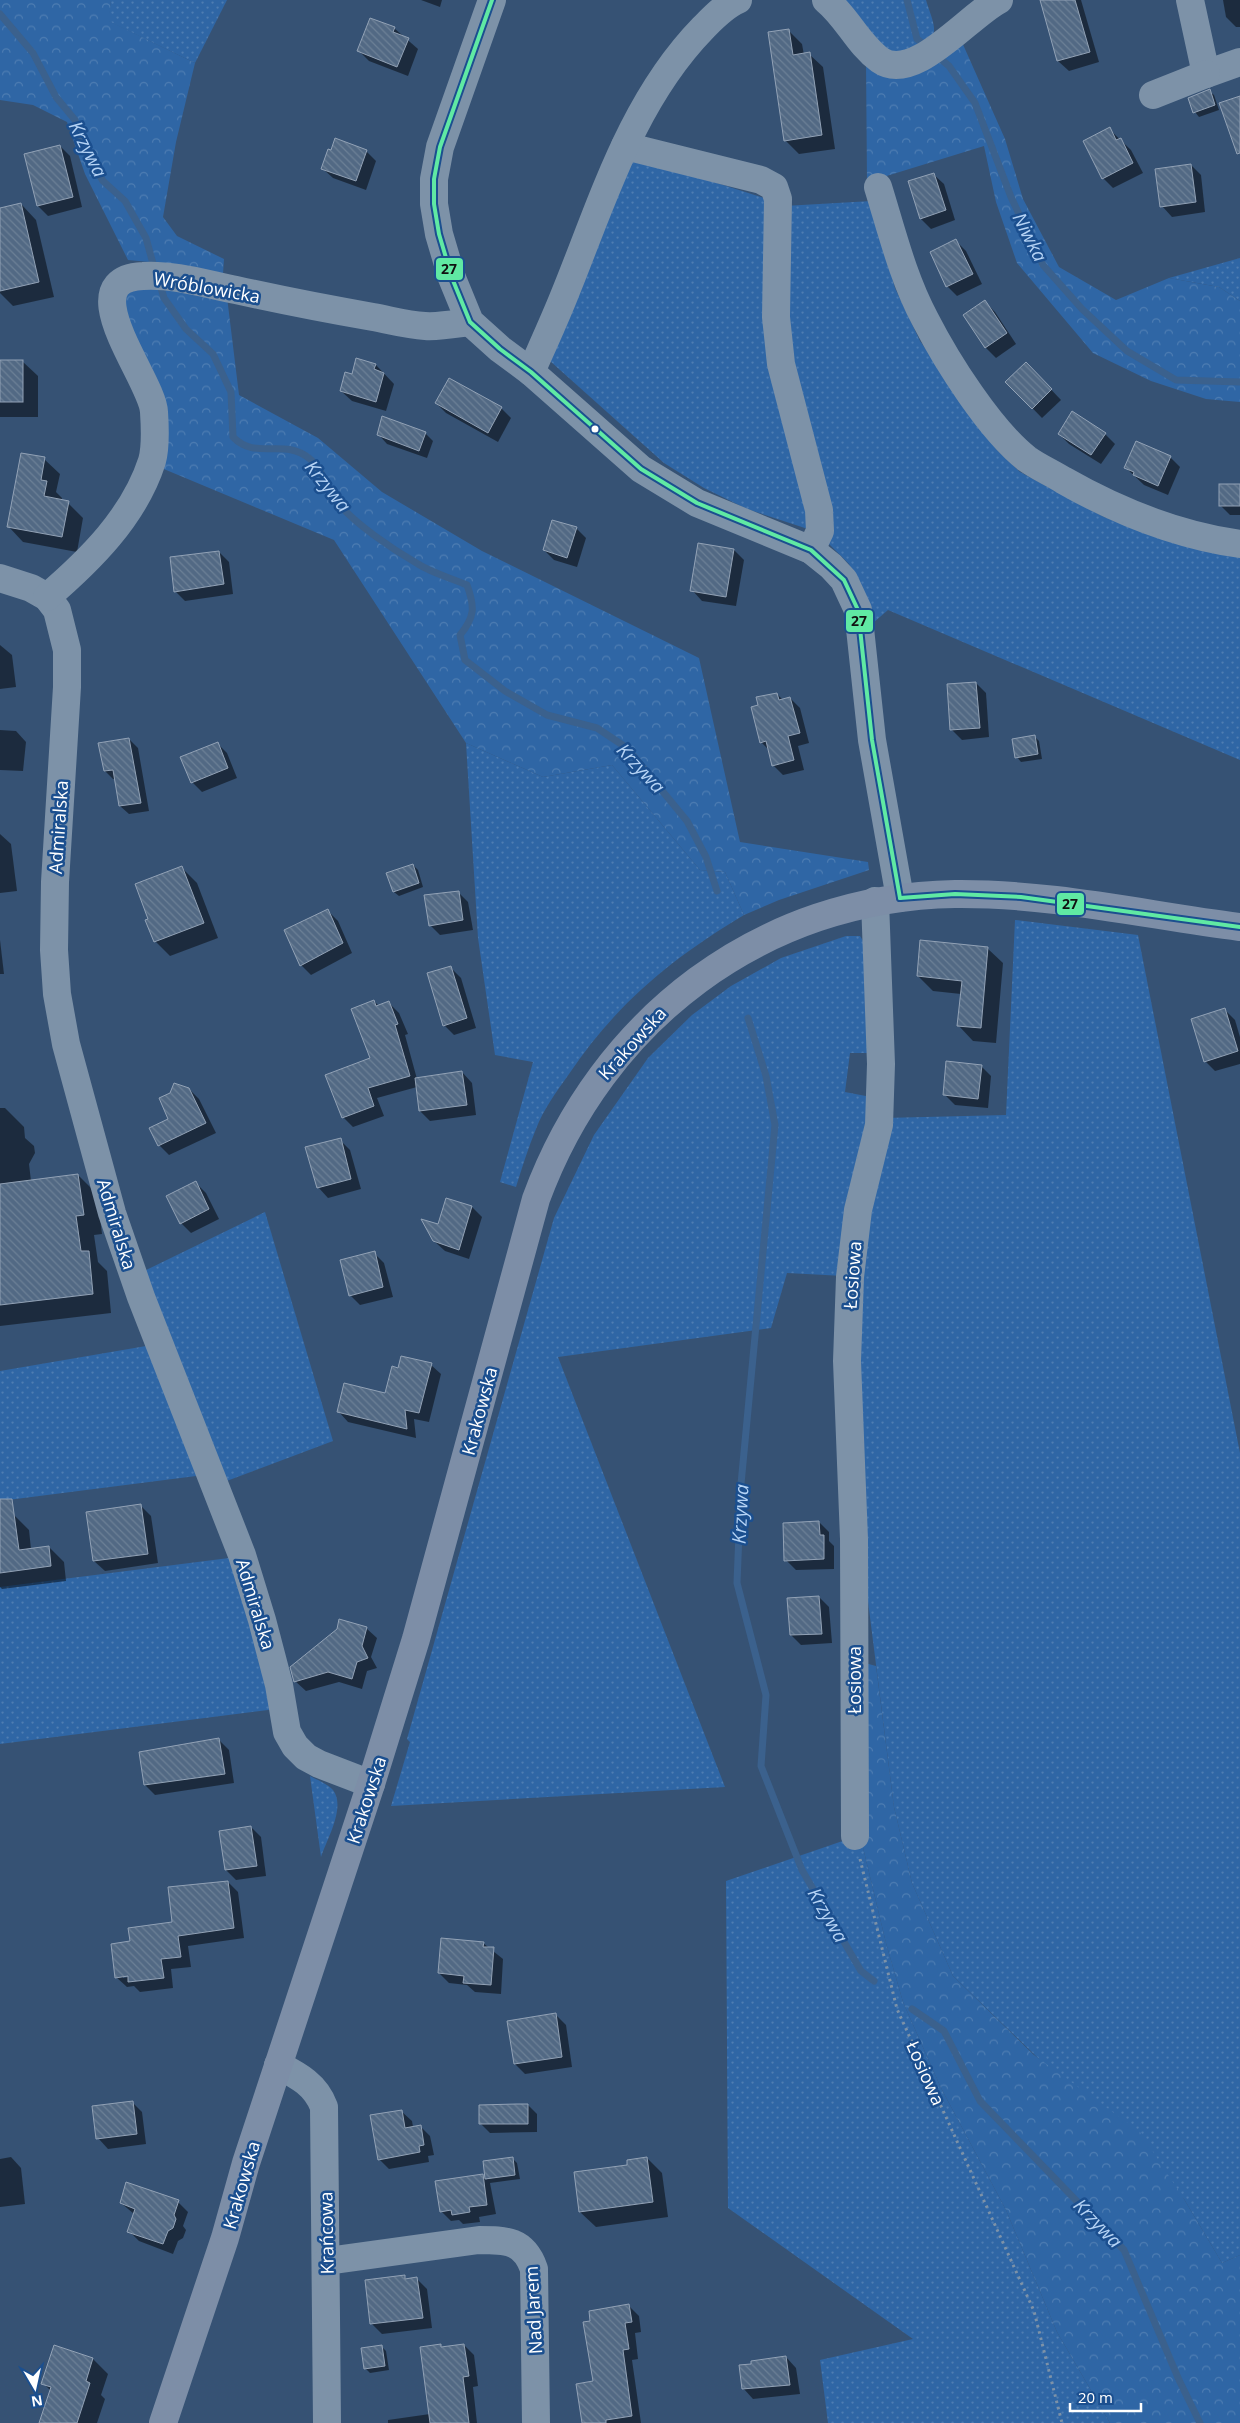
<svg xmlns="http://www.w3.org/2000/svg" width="1240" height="2423" viewBox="0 0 1240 2423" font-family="'Open Sans',sans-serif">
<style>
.grass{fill:url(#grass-dots)}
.forest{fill:url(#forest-crowns)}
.shadow{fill:#0007;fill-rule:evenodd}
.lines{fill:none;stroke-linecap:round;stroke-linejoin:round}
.stream{stroke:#3b618d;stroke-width:7}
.building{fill:url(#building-back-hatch);stroke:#92a2b6}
.path{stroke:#7d92a8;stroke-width:3;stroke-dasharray:2.5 4;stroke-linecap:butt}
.minor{stroke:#7d92a8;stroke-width:28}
.major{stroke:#7d8ea7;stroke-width:28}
.bus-1-casing{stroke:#1b4f8f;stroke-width:8}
.bus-1{stroke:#60e9a3;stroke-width:4}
.bus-dot{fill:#fff;stroke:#1b4f8f;stroke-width:2}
.labels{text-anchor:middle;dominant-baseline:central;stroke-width:5;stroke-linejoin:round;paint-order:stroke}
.street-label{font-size:18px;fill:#fff;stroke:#1b4f8f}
.water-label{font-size:19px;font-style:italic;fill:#b5d3f5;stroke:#1b4f8f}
.line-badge{stroke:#1b4f8f;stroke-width:2}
.pale-badge-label{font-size:14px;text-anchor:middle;font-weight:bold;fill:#111}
</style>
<defs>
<pattern id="grass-dots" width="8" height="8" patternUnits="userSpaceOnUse" patternTransform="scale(1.25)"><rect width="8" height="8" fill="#2f66a5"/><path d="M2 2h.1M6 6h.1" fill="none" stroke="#4e7db2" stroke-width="1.8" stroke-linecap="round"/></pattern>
<pattern id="forest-crowns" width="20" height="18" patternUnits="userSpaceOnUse" patternTransform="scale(1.25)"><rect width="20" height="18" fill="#2f66a5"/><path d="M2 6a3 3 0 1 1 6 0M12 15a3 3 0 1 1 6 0" fill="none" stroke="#4e7db2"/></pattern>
<pattern id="building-back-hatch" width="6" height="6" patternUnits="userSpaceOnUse" patternTransform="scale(1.25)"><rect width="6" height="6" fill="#526984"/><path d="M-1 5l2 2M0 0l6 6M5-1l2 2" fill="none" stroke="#6c8096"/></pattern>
</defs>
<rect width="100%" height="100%" fill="#365274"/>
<!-- grass -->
<g class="grass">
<polygon points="111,0 227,0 195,63 108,21"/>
<path d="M840 0H926C928 8 935 23 934 31 930 55 902 53 884 53Z"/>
<polygon points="629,155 770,200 811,530 747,509 704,488 664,463 550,361"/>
<polygon points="872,201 895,288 920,341 997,450 1020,472 1104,517 1150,534 1240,552 1240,760 888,610 873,623 849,564 824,539 787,364 784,206"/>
<polygon points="1240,258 1240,301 1219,287 1169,278"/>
<path d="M466 743 543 777 612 765 700 870 725 872 744 915C672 958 616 1004 569 1074 557 1091 543 1110 536 1129 528 1148 522 1168 516 1187L500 1182 533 1062 495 1055 478 938Z"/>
<polygon points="1015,920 1138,935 1240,1453 1240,2255 1222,2263 1184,2199 953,1976 912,1883 894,1807 860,1538 857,1277 884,1118 1006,1115"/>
<polygon points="846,936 860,936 867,947 867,1053 850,1053 845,1092 871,1097 844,1276 787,1273 771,1328 558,1357 725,1787 391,1806 410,1742 407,1739 554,1218 594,1135 648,1058 692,1015 731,986 781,958"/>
<polygon points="265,1212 333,1441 224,1482 140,1273"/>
<polygon points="152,1345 204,1475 0,1501 0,1371"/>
<polygon points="237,1557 276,1709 0,1744 0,1587"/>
<path d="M310 1776C317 1780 328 1784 333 1790 346 1807 327 1839 321 1857Z"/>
<polygon points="860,1835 886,1943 903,2002 941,2088 1006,2210 1057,2332 1110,2423 828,2423 820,2360 913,2339 728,2208 726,1881"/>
</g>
<!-- forest -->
<g class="forest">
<polygon points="0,0 111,0 109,21 195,63 176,142 163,217 177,236 224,259 223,274 182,265 128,260 85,174 67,122 33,105 0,100"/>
<polygon points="961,40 1005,139 1023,199 1059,267 1116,300 1169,278 1219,287 1240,301 1240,402 1206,399 1151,381 1093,353 1017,263 996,202 984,146 867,182 866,60"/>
<polygon points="142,283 227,297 239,395 318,438 382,492 482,551 699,658 740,842 868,862 869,870 779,900 744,915 725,872 700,870 612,765 543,777 466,743 334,540 159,467 122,309 125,294"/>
<polygon points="861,1662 876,1666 894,1807 912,1883 953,1976 1034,2055 1140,2132 1184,2199 1222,2263 1240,2255 1240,2423 1110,2423 1057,2332 1006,2210 941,2088 903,2002 886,1943 860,1835"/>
</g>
<!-- shadow -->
<g class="shadow">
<polygon points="421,0 442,0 440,7"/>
<polygon points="1041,0 1081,0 1099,62 1069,71 1058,61"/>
<polygon points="1223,0 1240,0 1240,27 1236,27 1226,17"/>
<polygon points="394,28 418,49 408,76 369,61 359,51"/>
<polygon points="788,30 802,44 804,55 809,54 823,67 835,149 799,154 785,140"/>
<polygon points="1209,91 1214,95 1219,110 1199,117 1195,112"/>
<polygon points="1109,129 1131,150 1143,173 1113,188 1103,178"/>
<polygon points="60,146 70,156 82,207 48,216 38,206"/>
<polygon points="366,151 376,161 366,190 333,178 322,168"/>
<polygon points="1191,165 1201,175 1205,212 1172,217 1162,206"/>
<polygon points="933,174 944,184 955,220 931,229 921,219"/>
<polygon points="21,204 36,220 54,297 13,306 0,293 0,209"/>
<polygon points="956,241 966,251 982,284 957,296 947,286"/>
<polygon points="985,302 995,312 1016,344 996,358 986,348"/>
<polygon points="0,361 22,361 38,376 38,417 0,417"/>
<polygon points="1026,363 1061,400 1042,418 1007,382"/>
<polygon points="376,365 394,384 386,411 352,401 341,391 352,376"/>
<polygon points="436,403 501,408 511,418 498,442 446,413"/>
<polygon points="425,433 433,441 427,458 387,444 379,435"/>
<polygon points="1059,434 1105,434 1115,444 1101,464 1069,444"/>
<polygon points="1170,457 1180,467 1168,495 1144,485 1125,467"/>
<polygon points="44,459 60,474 56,492 62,498 61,501 68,503 83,518 77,552 23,542 8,526"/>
<polygon points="1240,485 1240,515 1230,515 1220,505"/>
<polygon points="576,528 586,538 577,567 554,560 544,550"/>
<polygon points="699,544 734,550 744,560 736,606 702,601 692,590"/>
<polygon points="219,552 229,562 233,594 185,601 175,591"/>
<polygon points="0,645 12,655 16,687 0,689"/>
<polygon points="976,683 986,693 989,737 962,740 952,730"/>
<polygon points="777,694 783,700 790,698 800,708 809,743 798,746 804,770 783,775 773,765 769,750 761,742 759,706"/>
<polygon points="0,730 16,731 26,742 23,771 0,770"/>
<polygon points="1035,737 1039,741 1042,759 1021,762 1017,757"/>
<polygon points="129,739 138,748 149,811 129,814 120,806 116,779 113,779 105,771"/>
<polygon points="217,743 227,753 237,778 202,792 192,782"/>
<polygon points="0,834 11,844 17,891 0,893"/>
<polygon points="413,865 418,870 423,887 399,896 394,892 388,874"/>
<polygon points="182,868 197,883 218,938 170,956 155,941"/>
<polygon points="458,892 468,902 473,930 440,935 430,925"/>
<polygon points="328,911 338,921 352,953 311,975 301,965"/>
<polygon points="0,940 4,974 0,974"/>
<polygon points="987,948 1003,963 996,1043 973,1041 958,1025 961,994 933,991 918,976"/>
<polygon points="451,968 461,978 476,1028 454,1035 444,1025"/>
<polygon points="374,1001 379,1006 389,1003 399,1013 408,1034 405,1035 417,1079 462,1072 472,1083 476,1115 430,1121 420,1111 417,1087 377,1098 384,1116 353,1127 343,1117 372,1059"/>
<polygon points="1225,1010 1235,1020 1240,1037 1240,1064 1215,1071 1205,1061"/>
<polygon points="981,1066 991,1076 988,1108 955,1105 944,1094"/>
<polygon points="189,1089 199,1099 216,1133 169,1155 159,1145 170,1119"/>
<polygon points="0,1108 5,1108 24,1127 25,1138 34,1146 35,1153 29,1164 31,1181 78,1175 97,1194 102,1234 94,1235 98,1262 107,1271 111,1313 0,1326"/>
<polygon points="340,1140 350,1150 361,1189 328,1198 318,1187"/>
<polygon points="196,1183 206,1193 219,1219 191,1233 181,1223"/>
<polygon points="447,1200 472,1207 482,1217 469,1259 445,1251 434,1241"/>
<polygon points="374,1253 384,1263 393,1297 360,1305 350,1295"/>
<polygon points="431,1365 441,1374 429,1422 414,1419 416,1438 348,1422 339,1412 386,1394 399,1369"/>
<polygon points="141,1506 151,1516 158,1563 105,1571 94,1561"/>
<polygon points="14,1515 29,1530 31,1549 49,1547 64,1562 66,1581 2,1589 0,1587 0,1517"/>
<polygon points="819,1522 829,1532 829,1541 834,1546 834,1569 796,1570 786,1560"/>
<polygon points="819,1597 829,1607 832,1643 801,1645 791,1635"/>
<polygon points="366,1628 377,1638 371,1657 377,1668 367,1671 362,1689 339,1682 306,1691 295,1681"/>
<polygon points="219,1740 229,1750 234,1783 155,1795 145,1785"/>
<polygon points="251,1827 261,1837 266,1876 236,1880 226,1870"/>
<path d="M228 1882 238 1892 244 1938 188 1946 191 1967 171 1969 173 1988 140 1992 134 1986 127 1987 116 1977 131 1942 173 1923ZM123 1975 134 1976 123 1978Z"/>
<polygon points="483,1943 503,1959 501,1994 475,1992 467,1985 449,1983 439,1973"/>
<polygon points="556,2015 566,2025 572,2067 525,2074 515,2064 509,2022"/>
<polygon points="132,2102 142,2112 146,2144 108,2149 98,2138"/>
<polygon points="528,2105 537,2114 537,2132 490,2133 481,2124"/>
<polygon points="401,2111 412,2121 413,2127 420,2126 430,2136 434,2155 428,2156 429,2162 389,2169 379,2159"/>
<polygon points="11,2157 21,2168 25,2204 0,2207 0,2159"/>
<polygon points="512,2158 517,2163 520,2179 490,2183 496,2214 479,2217 480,2222 463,2224 459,2220 451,2221 441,2211 482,2175 487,2180 484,2162"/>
<polygon points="647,2158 662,2173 668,2217 596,2227 580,2212 629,2166"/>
<polygon points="178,2202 188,2212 183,2226 186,2230 183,2238 178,2241 173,2254 139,2241 129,2231 134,2214 121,2203"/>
<polygon points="404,2277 408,2280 417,2279 427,2289 432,2328 382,2334 372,2324 366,2281"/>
<polygon points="629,2306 639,2316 641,2332 635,2333 638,2359 632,2360 641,2423 583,2423"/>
<polygon points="464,2345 474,2355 478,2386 473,2387 477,2423 388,2423 388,2420 430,2414 421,2348"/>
<polygon points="381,2346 386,2351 389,2370 370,2373 365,2368"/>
<polygon points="786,2357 796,2368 800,2394 753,2399 743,2388"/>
<polygon points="93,2359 108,2374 101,2395 105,2399 97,2423 40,2423 51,2391 43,2383"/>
</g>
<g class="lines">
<!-- stream -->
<g class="stream">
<polyline points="907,0 917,39 926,46"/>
<polyline points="0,14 33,53 56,97 75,120 84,149 103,181 125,201 146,238 155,271"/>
<polyline points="936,55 949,66 975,103 1011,197 1043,265 1082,309 1127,351 1176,380 1240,382"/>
<path d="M159 281 164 298 186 329 213 354 231 392 233 437C256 461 284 437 310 459 322 468 327 489 336 501 355 524 392 549 418 564 432 573 451 578 467 585 475 607 475 617 460 635L465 660 505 691 547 715 597 728 627 748 687 821 706 857 717 891"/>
<polyline points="748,1018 766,1076 775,1125 741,1484 737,1583 766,1695 761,1766 802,1870 861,1971 874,1981"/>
<polyline points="912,2009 944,2031 980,2101 1124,2250 1179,2380 1200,2423"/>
</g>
</g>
<!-- building -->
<g class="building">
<polygon points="1040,0 1075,0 1090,52 1057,61"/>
<polygon points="370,18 395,27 393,32 409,38 397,67 357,51"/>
<polygon points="789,29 793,55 810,52 822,135 784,141 768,32"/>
<polygon points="1210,89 1215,105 1193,113 1188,98"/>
<polygon points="1240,96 1240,153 1237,154 1219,103"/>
<polygon points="1110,127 1116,140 1121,138 1133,163 1102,179 1083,141"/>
<polygon points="335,138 367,150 356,181 321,169 328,149 331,150"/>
<polygon points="60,145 73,197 37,206 24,154"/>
<polygon points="1191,164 1196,202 1160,207 1155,169"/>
<polygon points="934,173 946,210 920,219 908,181"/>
<polygon points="21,203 39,282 0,291 0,208"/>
<polygon points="956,239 973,274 946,287 930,252"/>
<polygon points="985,300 1007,333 985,348 963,315"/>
<polygon points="356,358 376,364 374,369 384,373 376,402 340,391 345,372 352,374"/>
<rect x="0" y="360" width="23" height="42"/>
<polygon points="1026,362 1052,389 1032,409 1005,382"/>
<polygon points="449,378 502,407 488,433 435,403"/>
<polygon points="1072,411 1106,433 1091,455 1058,434"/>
<polygon points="382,416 426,432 419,451 377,435"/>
<polygon points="1136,441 1171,456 1158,486 1133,475 1134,472 1124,468"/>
<polygon points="21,453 45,457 41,480 47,481 44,496 69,501 62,537 7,527"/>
<rect x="1219" y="484" width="21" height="22"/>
<polygon points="552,520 577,527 567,558 543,550"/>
<polygon points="698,543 734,549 726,597 690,591"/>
<polygon points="219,551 224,584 174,592 170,557"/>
<polygon points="976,682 980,728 950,730 947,684"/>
<polygon points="777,693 779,700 790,697 800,733 788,736 794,760 772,766 766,741 760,743 751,707 758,705 756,697"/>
<polygon points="1035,735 1038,754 1015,758 1012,739"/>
<polygon points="129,738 141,803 119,806 113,770 104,771 98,743"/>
<polygon points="218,742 228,768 191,783 180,757"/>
<polygon points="413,864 419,883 393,892 386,873"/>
<polygon points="182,866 204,923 154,942 145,920 148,919 135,884"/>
<polygon points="459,891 463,920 429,926 424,895"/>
<polygon points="328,909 343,943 300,966 284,930"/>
<polygon points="920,940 988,947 981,1028 957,1026 962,981 917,976"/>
<polygon points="451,966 467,1018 443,1026 427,973"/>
<polygon points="374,1000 376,1006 389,1001 398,1024 395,1025 410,1076 368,1088 374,1106 342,1118 325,1075 370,1058 351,1009"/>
<polygon points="1225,1008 1238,1051 1204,1062 1191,1019"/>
<polygon points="946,1061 982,1065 978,1099 943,1095"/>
<polygon points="462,1071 467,1105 419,1111 415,1078"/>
<polygon points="174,1083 189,1088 206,1123 158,1146 149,1128 168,1119 159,1098 170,1093"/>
<polygon points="341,1138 351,1179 317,1188 305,1147"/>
<polygon points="78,1174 84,1215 76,1216 81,1251 89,1251 93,1294 0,1305 0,1184"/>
<polygon points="196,1181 209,1209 180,1224 166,1196"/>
<polygon points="446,1198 472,1206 459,1250 433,1241 421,1219 438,1224"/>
<polygon points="375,1251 383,1287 349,1296 340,1260"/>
<polygon points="401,1356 432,1363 419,1413 405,1410 407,1429 337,1412 344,1383 385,1393 392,1366 398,1368"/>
<polygon points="0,1499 12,1499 19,1550 49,1546 51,1566 0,1573"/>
<polygon points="141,1504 148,1554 93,1561 86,1512"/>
<polygon points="819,1521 820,1535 824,1535 824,1559 784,1561 783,1523"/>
<polygon points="819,1596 822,1634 790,1635 787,1598"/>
<polygon points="339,1619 367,1627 362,1646 368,1658 357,1662 352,1679 328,1672 294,1682 290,1667 337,1629"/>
<polygon points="219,1738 225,1774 144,1785 139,1752"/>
<polygon points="251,1826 257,1866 225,1870 219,1831"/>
<polygon points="228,1881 234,1928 178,1936 181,1957 161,1959 164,1978 128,1982 128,1976 115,1978 111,1944 130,1941 128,1928 172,1922 168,1887"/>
<polygon points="441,1938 484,1942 483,1947 494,1947 491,1985 463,1983 464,1976 438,1973"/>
<polygon points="556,2013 562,2057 514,2064 507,2021"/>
<polygon points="133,2101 137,2134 96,2139 92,2106"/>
<polygon points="516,2104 528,2104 528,2124 479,2124 479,2105"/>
<polygon points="402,2110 405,2128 421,2125 424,2145 419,2146 420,2152 378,2160 370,2115"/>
<polygon points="513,2157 515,2175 485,2179 483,2161"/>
<polygon points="647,2157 653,2202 579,2212 574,2172 627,2165 627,2160"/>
<polygon points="483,2174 487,2205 469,2207 470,2212 452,2215 451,2210 440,2212 435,2181"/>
<polygon points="126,2182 179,2200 174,2215 176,2219 173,2228 168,2231 163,2244 127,2232 135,2209 120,2203"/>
<polygon points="405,2275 405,2279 417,2277 423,2318 370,2324 365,2280"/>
<polygon points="629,2304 632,2322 625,2323 629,2349 623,2350 632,2416 606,2420 606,2423 582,2423 576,2384 593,2381 583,2322 590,2321 589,2311"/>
<polygon points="441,2344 441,2347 464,2344 469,2376 463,2377 469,2423 430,2423 420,2347"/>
<polygon points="54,2345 93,2358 86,2381 90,2383 77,2423 39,2423 51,2387 41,2384"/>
<polygon points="382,2345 385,2366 364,2369 361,2348"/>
<polygon points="786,2356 790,2385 742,2389 739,2365 751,2364 751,2361"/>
</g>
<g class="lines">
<!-- path -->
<polyline class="path" points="860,1859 897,2009 1034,2311 1062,2423"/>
<!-- minor -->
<g class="minor">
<polyline points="492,0 440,147 434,179 434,204 439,234 452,278 470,322 500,349 531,372 641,469 697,503 811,550 831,566 844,580 858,610 872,740 900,898"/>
<path d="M826 0C847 17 858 44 880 60 914 84 968 16 999 0"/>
<polyline points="1190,0 1206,74 1240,62"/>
<polyline points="1153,95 1206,74"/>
<polyline points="625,146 761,180 774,187 778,199 776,317 781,364 819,510 820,531 811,550"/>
<path d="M878 187C892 232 903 278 925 319 947 362 990 430 1027 459 1038 467 1052 473 1063 480 1119 512 1176 535 1240 544"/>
<path d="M531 372C542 347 554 321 564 296 602 203 631 102 703 28 713 18 724 6 738 0"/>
<polyline points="0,578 31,588 47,597 57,610 67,650 67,687 55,882 54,950 57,994 66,1044 112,1213 141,1297 242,1555 262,1620 279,1685 287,1732 295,1746 306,1757 319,1764 371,1784"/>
<path d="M47 597C90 560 134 517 152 461 156 447 155 427 154 412 153 380 68 279 143 276 173 274 206 284 236 290 281 300 327 309 373 317 390 320 407 325 425 326 439 327 455 324 470 322"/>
<polyline points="855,1836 854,1539 847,1361 850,1277 858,1210 879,1125 881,1064 875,901"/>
<path d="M278 2065C299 2076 316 2085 324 2107L327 2423"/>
<path d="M327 2261 479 2240C506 2240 524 2240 534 2269L536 2423"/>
</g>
<!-- major -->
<path class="major" d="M163 2423 225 2238 246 2163 371 1784 416 1639 536 1199C602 1019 762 897 955 894 1051 893 1146 915 1240 927"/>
<!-- bus-1 casing -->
<g class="bus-1-casing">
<g id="bus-1">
<polyline points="492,0 440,147 434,179 434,204 439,234 452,278 470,322 500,349 531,372 641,469 697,503 811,550 844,580 858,610 872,740 900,898"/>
<polyline points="900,898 955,894 1021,897 1240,927"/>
</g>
</g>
<!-- bus-1 -->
<use href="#bus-1" class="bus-1"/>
</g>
<!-- markers -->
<circle class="bus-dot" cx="595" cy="429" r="4.5"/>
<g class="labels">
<!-- street labels -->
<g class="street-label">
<text transform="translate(207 287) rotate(10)">Wróblowicka</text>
<text transform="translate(58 827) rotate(-86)">Admiralska</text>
<text transform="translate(632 1043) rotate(-48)">Krakowska</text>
<text transform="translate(117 1224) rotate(73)">Admiralska</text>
<text transform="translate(852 1275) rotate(-86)">Łosiowa</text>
<text transform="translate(479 1411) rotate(-75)">Krakowska</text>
<text transform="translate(256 1604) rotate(73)">Admiralska</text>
<text transform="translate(854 1680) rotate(-90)">Łosiowa</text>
<text transform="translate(366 1800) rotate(-72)">Krakowska</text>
<text transform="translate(926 2073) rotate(66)">Łosiowa</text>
<text transform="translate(241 2185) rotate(-74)">Krakowska</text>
<text transform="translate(326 2233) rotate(-91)">Krańcowa</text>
<text transform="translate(533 2310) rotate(-93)">Nad Jarem</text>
</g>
<!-- water labels -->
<g class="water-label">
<text transform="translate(88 149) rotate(63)">Krzywa</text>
<text transform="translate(1030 237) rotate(63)">Niwka</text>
<text transform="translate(328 486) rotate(51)">Krzywa</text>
<text transform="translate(641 768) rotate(47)">Krzywa</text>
<text transform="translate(740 1514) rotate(-87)">Krzywa</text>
<text transform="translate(828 1915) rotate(60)">Krzywa</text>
<text transform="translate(1098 2223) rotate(46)">Krzywa</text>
</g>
</g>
<g class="line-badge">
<rect x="435" y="257" width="29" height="24" rx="5" fill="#60e9a3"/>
<rect x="845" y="609" width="29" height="24" rx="5" fill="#60e9a3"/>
<rect x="1056" y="892" width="29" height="24" rx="5" fill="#60e9a3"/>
</g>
<g class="pale-badge-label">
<text x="449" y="274">27</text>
<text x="859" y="626">27</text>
<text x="1070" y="909">27</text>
</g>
<!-- north arrow -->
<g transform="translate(35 2388) rotate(171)" stroke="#1b4f8f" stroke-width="4" paint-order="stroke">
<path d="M0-4L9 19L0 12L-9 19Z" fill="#ffffff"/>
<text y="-8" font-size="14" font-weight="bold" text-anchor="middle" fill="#ffffff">N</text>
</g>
<!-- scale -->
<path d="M1070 2403v8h71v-8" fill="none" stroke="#ffffff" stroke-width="2.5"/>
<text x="1078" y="2403" font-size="15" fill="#ffffff" stroke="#1b4f8f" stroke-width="4" paint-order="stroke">20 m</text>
</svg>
